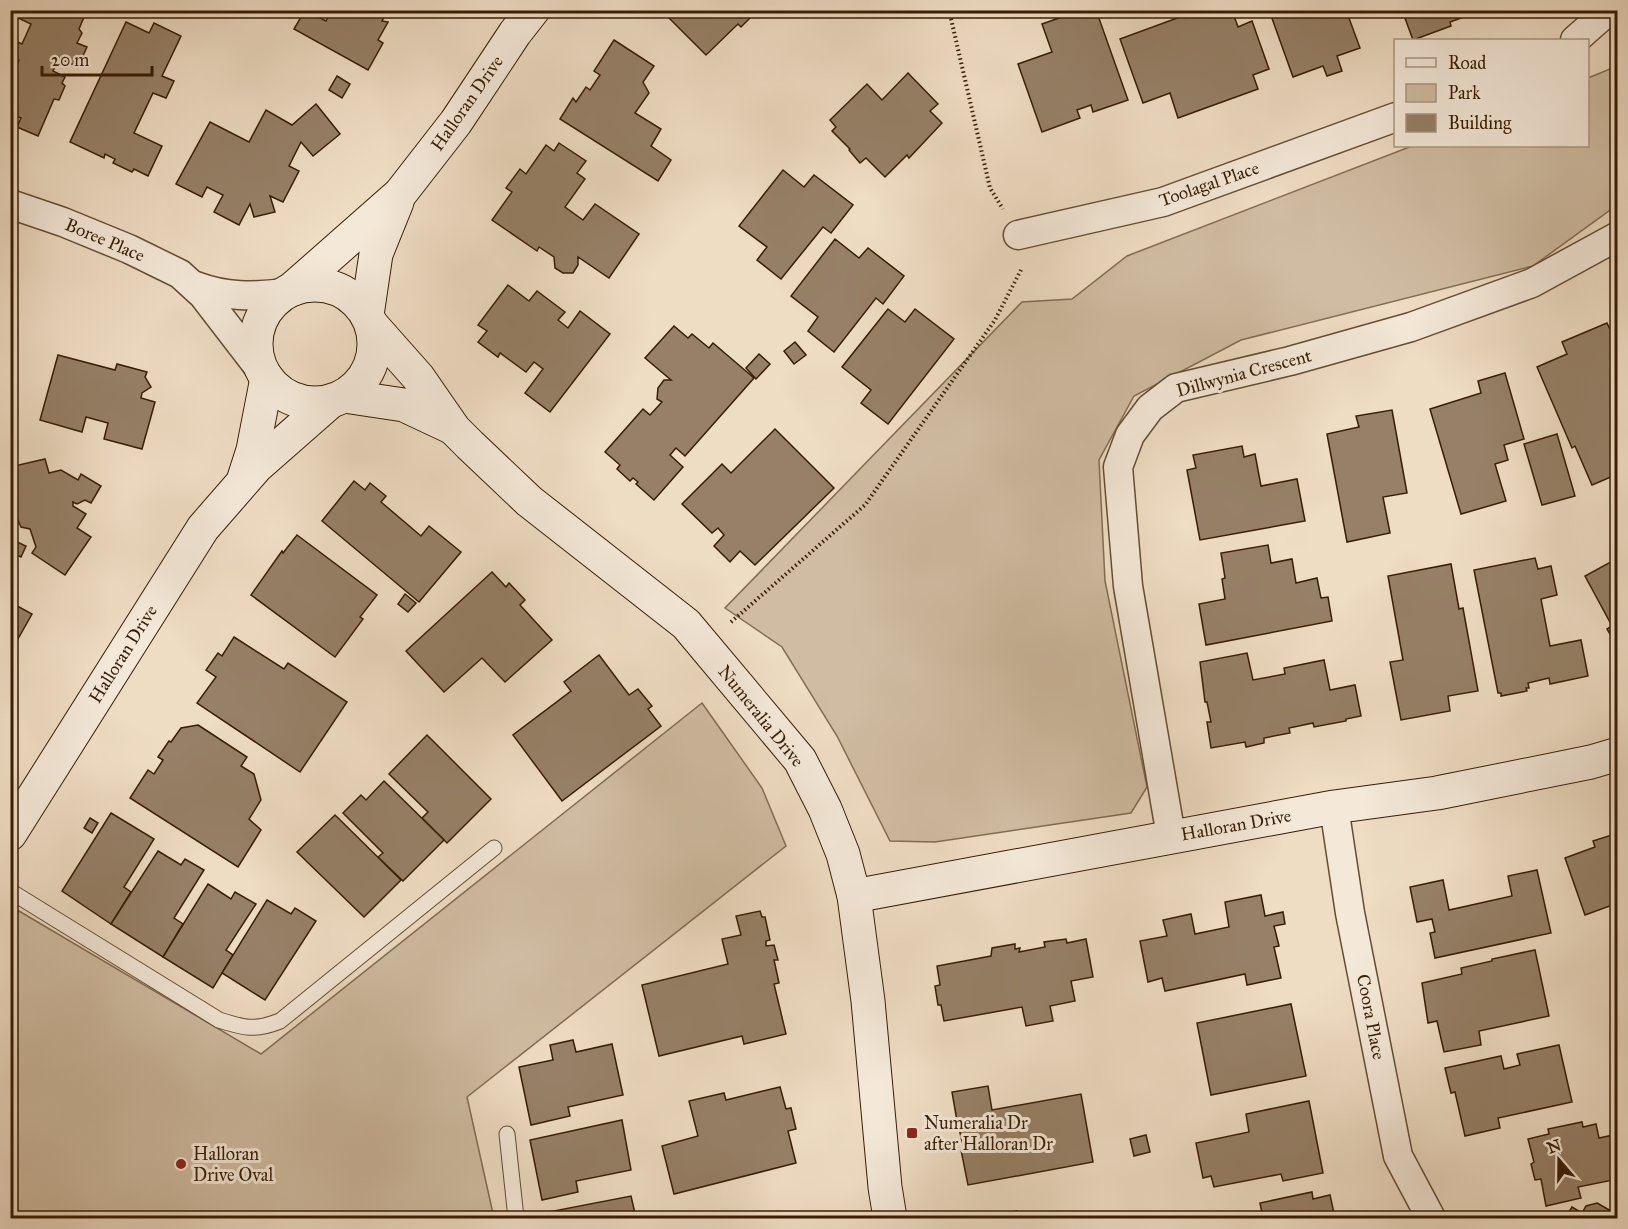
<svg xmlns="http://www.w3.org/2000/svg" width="1628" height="1229" viewBox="0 0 1628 1229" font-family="'IM FELL Great Primer',serif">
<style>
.green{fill:#cfbca2;stroke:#836c52;stroke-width:1.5}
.building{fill:#968067;stroke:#371d03;stroke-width:1.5}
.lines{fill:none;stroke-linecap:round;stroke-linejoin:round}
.lane-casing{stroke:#654d33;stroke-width:17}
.street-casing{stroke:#654d33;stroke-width:31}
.secondary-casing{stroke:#371d03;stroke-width:35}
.path{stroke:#371d03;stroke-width:4;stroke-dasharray:1.5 3;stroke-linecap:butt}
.lane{stroke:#f4e8d8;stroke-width:15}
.street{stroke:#f4e8d8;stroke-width:28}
.secondary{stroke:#f4e8d8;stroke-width:33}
.poi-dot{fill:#8f2418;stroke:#f4e8d8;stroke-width:2}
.labels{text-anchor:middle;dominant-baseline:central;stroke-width:6;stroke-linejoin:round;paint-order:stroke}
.street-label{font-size:18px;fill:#371d03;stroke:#f4e8d8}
.poi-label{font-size:18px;fill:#371d03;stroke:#f4e8d8;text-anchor:start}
</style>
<rect width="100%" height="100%" fill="#eedcc3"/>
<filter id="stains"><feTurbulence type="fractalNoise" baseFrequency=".00333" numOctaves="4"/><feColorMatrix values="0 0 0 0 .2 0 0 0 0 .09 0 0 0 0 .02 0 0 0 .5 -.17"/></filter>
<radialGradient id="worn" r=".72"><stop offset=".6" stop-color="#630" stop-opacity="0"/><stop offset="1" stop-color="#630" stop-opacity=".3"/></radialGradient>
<!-- green -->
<g class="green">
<polygon points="1617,66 1617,205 1533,266 1241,340 1134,396 1099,460 1105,581 1147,787 1131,813 935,842 890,841 837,736 782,647 725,608 1022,302 1072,299 1127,256 1412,146 1588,146 1588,78"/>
<polygon points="702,703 762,788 786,846 467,1097 494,1218 11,1218 10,921 19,911 261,1054"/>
</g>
<!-- building -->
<g class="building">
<polygon points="16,10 87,10 79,29 82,33 77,43 87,47 78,67 59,58 53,71 65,77 62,83 65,86 59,100 54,99 38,136 17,127 21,118 10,114 10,79 19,60 10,56 10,45 13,40 22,44 31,24 14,16"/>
<polygon points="305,10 326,21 332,10 388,10 382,21 388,22 378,40 383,43 368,70 294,29"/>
<polygon points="661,10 758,10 741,27 738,24 706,55"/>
<polygon points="1082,10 1096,10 1128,100 1093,112 1091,105 1077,110 1080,118 1042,132 1018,64 1052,52 1042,24"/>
<polygon points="1178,10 1232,10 1238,27 1252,21 1269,69 1253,75 1258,89 1178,118 1170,93 1143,103 1120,39 1180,17"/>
<polygon points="1269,10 1346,10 1360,48 1337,56 1342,71 1327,76 1323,66 1293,77"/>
<polygon points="1402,10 1483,10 1450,22 1451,26 1413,40"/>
<polygon points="126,22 149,33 154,23 181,36 162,76 174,81 166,98 153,93 134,133 162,146 148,176 134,169 132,172 113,163 115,159 105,154 104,158 70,142"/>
<polygon points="614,40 654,66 643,82 649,93 635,113 661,129 651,146 671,160 658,181 560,119 573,98 576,102 586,87 590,90 600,75 594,71"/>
<polygon points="908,73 938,104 930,111 942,123 909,158 907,155 885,177 866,158 860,163 849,150 850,149 832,131 836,127 830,120 867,84 882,100"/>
<polygon points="337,76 350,84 342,98 329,90"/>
<polygon points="316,104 340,134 313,156 301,142 289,166 299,171 283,202 270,196 275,212 254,217 250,204 239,225 214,212 223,195 207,187 202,197 176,184 210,122 249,142 266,110 292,125"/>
<polygon points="559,143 586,161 577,173 585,179 565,207 583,220 595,204 639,234 609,278 578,257 578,265 573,273 563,273 555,268 554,257 539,247 537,251 492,220 512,192 506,188 520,169 526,174 546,145 554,151"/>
<polygon points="783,170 804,187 814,175 853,205 831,233 823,227 781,279 757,260 767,247 739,226"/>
<polygon points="835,239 859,258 868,248 904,276 883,304 876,298 834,352 808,331 818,317 791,296"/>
<polygon points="508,285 529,301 537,291 565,312 558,320 568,328 580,311 610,334 550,412 525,393 543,369 534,362 526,372 500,353 498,357 478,342 487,331 478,325"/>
<polygon points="888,309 905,322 915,309 954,339 888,424 861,403 871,390 842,367"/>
<polygon points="1607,323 1618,347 1618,474 1592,485 1575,446 1572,448 1537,367 1567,354 1562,342"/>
<polygon points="674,326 688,338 692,334 709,348 713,343 754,378 685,456 676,448 670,455 683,467 654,500 636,484 638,482 633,478 630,481 617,469 620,465 605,452 643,409 650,415 662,402 657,399 658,388 664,380 671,380 645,358"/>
<polygon points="795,342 806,355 794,364 784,351"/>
<polygon points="759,354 770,364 756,379 746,368"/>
<polygon points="58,355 115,370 117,364 147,372 145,377 151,387 142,393 141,398 155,402 142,449 104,439 108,423 86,417 82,432 40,420"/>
<polygon points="1505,373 1524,439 1504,445 1508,460 1495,464 1506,501 1461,514 1430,409 1481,393 1478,381"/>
<polygon points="1392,410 1407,493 1383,497 1390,533 1347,542 1327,434 1359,427 1356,416"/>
<polygon points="775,429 834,488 755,565 740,551 730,562 714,546 724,535 718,528 712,533 682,504 722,464 731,473"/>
<polygon points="1557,434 1575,496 1542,505 1524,444"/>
<polygon points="1242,446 1244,457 1255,454 1261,486 1297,479 1305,521 1200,540 1187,470 1196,468 1193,455"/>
<polygon points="45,459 49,473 61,470 78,480 81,474 101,486 91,503 85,500 77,504 73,502 73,506 86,514 77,528 91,537 65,575 32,553 36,547 30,529 21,527 14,511 10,512 10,467"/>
<polygon points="354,481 365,490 370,483 386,496 381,502 421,536 429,526 461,552 419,602 322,521"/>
<polygon points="297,535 377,595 360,617 363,619 335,657 251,595 282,551 283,553"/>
<polygon points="15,541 26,546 21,557 10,552"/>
<polygon points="1268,545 1271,563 1292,559 1296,583 1317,578 1321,598 1328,597 1332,621 1206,645 1199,604 1225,599 1222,579 1225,578 1221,553"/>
<polygon points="1535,558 1538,569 1551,566 1557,595 1541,599 1550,646 1581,640 1588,676 1550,684 1549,678 1528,683 1529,688 1526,688 1527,691 1501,696 1501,693 1498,693 1474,570"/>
<polygon points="1618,558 1618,648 1607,629 1612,626 1585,576"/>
<polygon points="1451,564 1459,609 1463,608 1478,691 1448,696 1450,711 1401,720 1390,662 1403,660 1388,576"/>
<polygon points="492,572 506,587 509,583 525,600 520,605 552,640 505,682 482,658 444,692 406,651"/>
<polygon points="405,594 416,603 408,612 398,604"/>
<polygon points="10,602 32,614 10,653"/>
<polygon points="234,637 284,669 288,663 347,702 300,772 197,703 216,677 206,670 218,653 222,656"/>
<polygon points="1247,653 1253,680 1285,674 1284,668 1324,660 1330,690 1355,685 1361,716 1346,719 1346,721 1314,727 1313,723 1289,728 1290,733 1264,738 1264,743 1246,747 1245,742 1211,748 1207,722 1211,722 1207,702 1205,702 1200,662"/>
<polygon points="599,655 629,695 638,689 652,706 648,709 661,726 562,801 513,735 571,691 564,682"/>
<polygon points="10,669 16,672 10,683"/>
<polygon points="198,725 247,757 241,766 254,774 261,800 249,819 261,830 238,867 130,798 148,770 154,774 163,760 158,757 169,741 171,742 181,728"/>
<polygon points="427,735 491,799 447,843 422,818 428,812 389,774"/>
<polygon points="384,781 444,840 403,881 378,857 383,853 343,813 361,795 366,800"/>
<polygon points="111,813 154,839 124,887 131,892 111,924 62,891"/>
<polygon points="335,815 401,880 364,917 297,852"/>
<polygon points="90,818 98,823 92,833 84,828"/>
<polygon points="1618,833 1618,903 1585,915 1565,858 1595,847 1593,841"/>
<polygon points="158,851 181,865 185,859 204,870 174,918 183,924 163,957 111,924"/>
<polygon points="1537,870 1551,933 1435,958 1430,933 1435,932 1432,919 1417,922 1410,887 1443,880 1449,910 1512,896 1508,876"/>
<polygon points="208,884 231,899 235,892 256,904 226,950 233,955 213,988 163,957"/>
<polygon points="1261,895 1265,916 1283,912 1285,924 1274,926 1279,946 1274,947 1281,978 1247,985 1245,974 1165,991 1162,978 1148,982 1140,941 1167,936 1163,920 1191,914 1195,934 1229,927 1225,902"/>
<polygon points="267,900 291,914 295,908 316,921 265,1000 222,973"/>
<polygon points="760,911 762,917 765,917 770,940 766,941 766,946 774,945 778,960 774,960 779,983 774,984 786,1034 744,1044 742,1036 659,1056 642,985 728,964 722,939 741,935 736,916"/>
<polygon points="1066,939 1067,943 1086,939 1093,977 1071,981 1075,1001 1050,1006 1053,1021 1026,1026 1022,1007 944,1021 941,1005 938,1005 935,986 940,985 937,966 991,956 992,948 1015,944 1015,949 1020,948 1019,952 1045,947 1044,942"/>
<polygon points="1535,950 1549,1016 1479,1031 1481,1045 1444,1052 1437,1021 1428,1023 1422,983 1462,974 1461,968 1492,961 1492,959"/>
<polygon points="1291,1004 1306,1076 1211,1095 1197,1023"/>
<polygon points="573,1040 576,1052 612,1044 623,1095 568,1107 570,1116 531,1125 519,1067 553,1060 550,1045"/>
<polygon points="1559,1045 1572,1102 1498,1118 1500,1128 1465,1136 1455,1092 1451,1093 1445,1068 1501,1056 1504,1069 1520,1065 1517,1054"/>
<polygon points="988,1086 992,1110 1081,1094 1093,1162 968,1185 961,1150 967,1149 966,1142 962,1142 959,1128 964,1127 962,1120 957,1121 952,1092"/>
<polygon points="780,1087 786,1109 791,1108 796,1129 788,1131 796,1163 674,1194 662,1146 698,1136 689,1101 724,1093 726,1100"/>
<polygon points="1309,1101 1323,1173 1283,1181 1281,1174 1214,1187 1211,1176 1203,1178 1196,1143 1249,1132 1246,1114"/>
<polygon points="622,1120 631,1170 576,1181 578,1192 542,1200 530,1140"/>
<polygon points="1582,1122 1583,1127 1596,1124 1599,1138 1618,1134 1618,1179 1578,1187 1581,1198 1546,1206 1541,1179 1535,1180 1531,1164 1534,1162 1528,1139 1549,1134 1548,1129"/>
<polygon points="1146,1135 1150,1152 1134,1156 1130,1139"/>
<polygon points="1312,1192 1313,1199 1330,1195 1335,1218 1263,1218 1260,1203"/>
<polygon points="631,1196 636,1218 538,1218 538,1214"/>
<polygon points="1597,1203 1618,1215 1618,1218 1565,1218 1572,1207 1582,1213 1586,1206"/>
<polygon points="1017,1211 1019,1218 990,1218"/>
<polygon points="1185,1212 1186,1218 1171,1218 1171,1215"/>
</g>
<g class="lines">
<!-- lane casing -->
<g class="lane-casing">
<g id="lane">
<path d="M10 891 219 1020C244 1028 255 1031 280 1021L494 848"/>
<polyline points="507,1134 516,1218"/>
</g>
</g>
<!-- street casing -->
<g class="street-casing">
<g id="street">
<polyline points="1575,40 1609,10"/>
<polyline points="10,204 63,222 129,249 180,274 203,295 263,373"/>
<polyline points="1018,235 1163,202 1396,117"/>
<path d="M196 286C225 297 254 297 285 293"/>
<polyline points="1334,807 1350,913 1398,1156 1431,1218"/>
<polyline points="1171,836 1128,586 1118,467 1130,435 1150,408 1176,388 1290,361 1411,327 1532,283 1618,236"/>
</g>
</g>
<!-- secondary casing -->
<g class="secondary-casing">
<g id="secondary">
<circle cx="315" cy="344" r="59"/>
<polyline points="291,290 400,194 456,122 515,33 533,10"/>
<polyline points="367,315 376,254 397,202"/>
<polyline points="371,324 418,377 454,429 470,445 529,501 686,624 800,760 825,809 843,854 854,896 868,1001 885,1187 890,1218"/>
<polyline points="344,396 404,405 453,428"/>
<polyline points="244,478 253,450 267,378"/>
<polyline points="10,834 203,528 257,466 331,401"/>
<polyline points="854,896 1334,807 1437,793 1591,762 1618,754"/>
</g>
</g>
<!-- path -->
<g class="path">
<polyline points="949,10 990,188 1003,209"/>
<polyline points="731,622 865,505 995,320 1022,268"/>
</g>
<!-- lane -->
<use href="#lane" class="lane"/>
<!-- street -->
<use href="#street" class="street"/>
<!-- secondary -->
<use href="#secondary" class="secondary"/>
</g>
<!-- markers -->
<g class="poi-dot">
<rect x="906" y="1127" width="12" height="12" rx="3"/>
<circle cx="181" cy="1164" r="6"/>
</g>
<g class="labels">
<!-- street labels -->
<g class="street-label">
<text transform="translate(467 103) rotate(-55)">Halloran Drive</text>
<text transform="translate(1209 184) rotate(-19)">Toolagal Place</text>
<text transform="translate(105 240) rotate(23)">Boree Place</text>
<text transform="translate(1244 373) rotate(-15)">Dillwynia Crescent</text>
<text transform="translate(123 654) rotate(-58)">Halloran Drive</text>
<text transform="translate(761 716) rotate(51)">Numeralia Drive</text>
<text transform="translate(1236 825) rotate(-10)">Halloran Drive</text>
<text transform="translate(1371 1017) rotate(79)">Coora Place</text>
</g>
<!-- poi labels -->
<g class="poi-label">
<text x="924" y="1123">Numeralia Dr<tspan x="924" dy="21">after Halloran Dr</tspan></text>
<text x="193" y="1154">Halloran<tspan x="193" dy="21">Drive Oval</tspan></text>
</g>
</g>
<!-- margin -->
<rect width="1628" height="1229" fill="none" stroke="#eedcc3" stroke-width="36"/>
<rect x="12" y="12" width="1604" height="1205" fill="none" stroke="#371d03" stroke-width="3"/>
<rect x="18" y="18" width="1592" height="1193" fill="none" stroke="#371d03" stroke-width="1.5"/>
<!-- legend -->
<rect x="1394" y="39" width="195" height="108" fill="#f4e8d8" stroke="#a89783" stroke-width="1.5"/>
<rect x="1406" y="58" width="30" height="9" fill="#f4e8d8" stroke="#a89783" stroke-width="1.5"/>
<text x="1448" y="69" font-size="18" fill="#371d03">Road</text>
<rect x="1406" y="84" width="30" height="18" fill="#cfbca2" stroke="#a89783" stroke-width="1.5"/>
<text x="1448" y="99" font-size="18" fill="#371d03">Park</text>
<rect x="1406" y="114" width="30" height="18" fill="#968067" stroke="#a89783" stroke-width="1.5"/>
<text x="1448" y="129" font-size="18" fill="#371d03">Building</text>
<!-- north arrow -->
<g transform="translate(1559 1160) rotate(340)" stroke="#f4e8d8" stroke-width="4.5" paint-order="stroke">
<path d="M0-4.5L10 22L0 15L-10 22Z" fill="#371d03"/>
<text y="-9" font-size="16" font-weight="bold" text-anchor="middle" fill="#371d03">N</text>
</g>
<!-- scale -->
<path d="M42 66v9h110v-9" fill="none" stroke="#371d03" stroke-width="3"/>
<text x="51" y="66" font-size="18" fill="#371d03" stroke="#f4e8d8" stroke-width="4.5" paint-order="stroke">20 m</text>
<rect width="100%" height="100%" filter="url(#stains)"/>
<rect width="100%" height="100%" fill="url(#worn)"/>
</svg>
